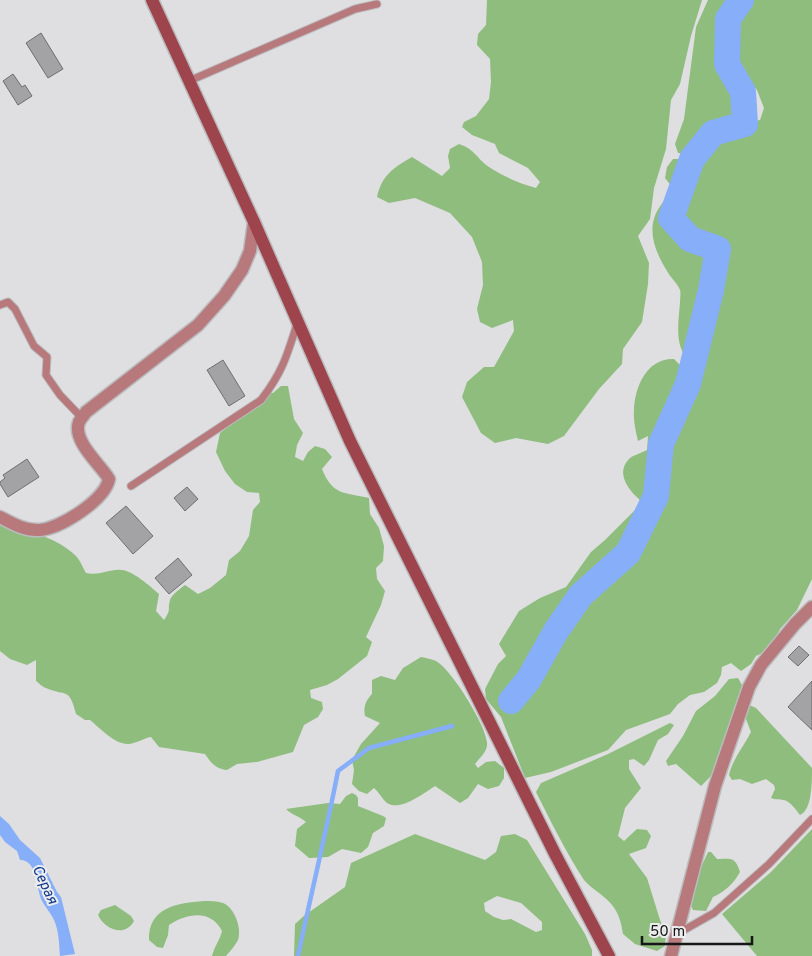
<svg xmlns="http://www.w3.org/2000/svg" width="812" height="956" viewBox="0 0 812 956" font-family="Overpass,sans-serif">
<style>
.green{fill:#8ebd7e;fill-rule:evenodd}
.water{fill:#87aef8}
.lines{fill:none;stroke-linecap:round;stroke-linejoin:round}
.stream{stroke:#87aef8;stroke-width:4.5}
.river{stroke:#87aef8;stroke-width:26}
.building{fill:#a3a3a5;stroke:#6f6f71}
.lane-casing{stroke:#bbbbbd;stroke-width:9}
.street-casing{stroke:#bbbbbd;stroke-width:15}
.secondary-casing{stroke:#bbbbbd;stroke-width:15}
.lane{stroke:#b7797c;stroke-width:7}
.street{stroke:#b7797c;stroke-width:12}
.secondary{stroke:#9d444c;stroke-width:12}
.labels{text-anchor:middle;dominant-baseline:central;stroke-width:4;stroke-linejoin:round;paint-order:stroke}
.water-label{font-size:15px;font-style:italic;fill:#12398c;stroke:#ecedee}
</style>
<rect width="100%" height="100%" fill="#dfdfe1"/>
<!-- green -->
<g class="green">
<path d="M487 0H702L691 36 680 84 671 100 666 149 654 188 650 219 638 236 649 263 648 284 642 322 623 349 622 364 599 389 564 436 548 444 516 438 495 443 481 433 462 397 467 382 484 367H494L514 331 513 320 492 328 480 322 477 309 483 285 482 262 472 237 450 213 415 198 389 203 377 197C382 175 393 168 412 157L442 176 450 168 448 156 450 149 459 144C476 150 476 158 489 167 504 177 519 183 536 188L540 182 528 168 499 153 495 144 472 135 462 127 464 122 476 116 489 99 491 82 490 59 477 45 478 34 486 25Z"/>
<path d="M708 0H812V579L797 610 780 629 769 650 756 656 751 664 741 671 731 663 722 667 721 675 717 683 704 692 690 695 678 704 670 714 626 730 608 750 551 772 525 778 501 717 486 699 485 689 498 664 506 656 499 644 519 611 540 598 566 587 591 552 605 540 635 510 640 500C629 491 615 473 629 459 633 455 642 453 647 450L648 436 638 441C636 432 633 420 634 410 635 386 647 358 674 359L684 369 690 360C673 348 679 320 680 302 680 299 681 293 680 290 678 284 670 277 667 271 651 245 644 220 668 197L671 200 672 187 665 178 667 167 673 159H680L683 163 688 154 678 153 675 144 684 119 696 27ZM743 73 757 90 764 108 760 120 741 124 756 114 757 105Z"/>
<path d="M281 386H288L294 419 303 433 297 445 295 457 303 461 308 452 315 446 325 449 332 457 322 469C333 496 344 492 369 498L370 514 379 528 384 546 383 561 376 568 377 579 385 591 381 605 366 637 372 642 367 656 338 679 327 685 310 690 311 698 322 702 323 709 318 717 304 725 293 752 257 762 237 764 227 770C216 769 211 763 205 754L159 747 151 737C144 738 135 744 128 744 114 744 100 728 90 720H85L76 714C69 686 66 697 46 688 42 687 39 683 36 681V660L27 665 10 659 0 651V523C25 530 57 537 76 556 80 560 83 568 86 573 100 576 111 568 122 570 133 571 150 586 159 594L156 611 164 620C172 608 167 611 170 600 172 594 180 589 185 585L198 594 210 588 226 575 229 560 240 551 249 536 253 510 260 502 259 493 247 492 235 484 225 471 216 452 220 433 236 420 253 410 263 393H273Z"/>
<path d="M421 657C426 658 432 659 436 661 452 670 485 724 487 742 488 752 480 757 475 764L478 768 486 762 495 761 504 768V778L499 786 488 789 478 784 468 798 460 803 435 786C424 793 400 812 387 803 382 799 379 792 374 788L367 794 359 791 352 784 354 770 352 760 361 744 380 723 365 716C363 707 366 700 372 694V680L381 676 395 680 403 668Z"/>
<polygon points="738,678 742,685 741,694 714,773 701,786 676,764 668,766 666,761 683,736 696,711 715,696 729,679"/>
<path d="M747 704 756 708 812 768C812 783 812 810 800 815 796 810 791 802 784 800 779 799 776 800 771 798L775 789 774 785 766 779 752 784 740 779 732 780 729 775C732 760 744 746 751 732L744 714Z"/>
<path d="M670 723 674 725 668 734 658 740 649 760 644 766 634 759 629 760V769L641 788 625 808 618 836 624 841 637 829 647 830 651 836 646 848 629 854 647 878 660 920 666 934 665 946 657 951 635 944 623 934C620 914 615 905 599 893 594 889 588 885 584 880 566 852 551 822 536 792L541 783 608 754Z"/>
<path d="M352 793 356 795 358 798V806L383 816 386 818 384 826 373 833 368 847 361 853 342 849 328 857 309 858 295 846 297 829 306 822C299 816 292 815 286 809L328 803 340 804 346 796Z"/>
<polygon points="812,829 812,956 757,956 722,914 771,872"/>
<path d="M415 834 485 860 496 852 501 836 515 834 527 840 585 934 592 950V956H294L295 924 305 915 345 887 351 863ZM497 896 521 903 542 922V930L536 932 511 919 503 920 494 917 485 911 484 903Z"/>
<path d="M708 852H711L717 859C731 859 735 856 740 872 733 884 726 891 713 897L706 911 693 910C685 896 702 866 708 852Z"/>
<path d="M204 901C210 901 217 901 223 903 235 908 242 929 238 940 235 946 230 951 226 956H212C214 947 220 940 222 931 211 909 187 913 169 925L168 935 163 948 157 947 149 940C148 907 178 903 204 901Z"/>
<path d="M115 905 131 916 134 921C125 938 104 929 98 915L101 910Z"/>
</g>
<!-- water -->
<path class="water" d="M0 816 9 824 20 840 40 858 57 892 61 897 75 954 60 956C59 944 59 929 53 918 50 912 45 907 42 901 36 889 38 860 20 860L17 851 5 842 0 835Z"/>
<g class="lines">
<!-- stream -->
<path class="stream" d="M298 956C311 894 326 833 338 771L369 748 452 726"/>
<!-- river -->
<polyline class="river" points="511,701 529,679 556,631 581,595 628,553 656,496 661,444 688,384 711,290 718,249 690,239 671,218 692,159 713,133 745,124 743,92 727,64 728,19 741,0"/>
</g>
<!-- building -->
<g class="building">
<polygon points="41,33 63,69 48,78 26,43"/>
<polygon points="13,74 22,87 25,85 32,96 18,105 3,81"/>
<polygon points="223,360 245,396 229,406 207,370"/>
<polygon points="27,459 39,477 8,497 0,484 0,482 5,478 3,475"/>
<polygon points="187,487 198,499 185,511 174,498"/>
<polygon points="126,506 153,536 133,554 106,523"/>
<polygon points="178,558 192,575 169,594 155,578"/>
<polygon points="799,646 809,655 798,666 788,657"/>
<polygon points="812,681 812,730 788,707"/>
</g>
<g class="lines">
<!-- lane casing -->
<g class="lane-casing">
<g id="lane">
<polyline points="189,81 355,9 377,4"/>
<polyline points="0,305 8,302 15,309 34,346 47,357 46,375 60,395 82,418"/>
<path d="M131 486 261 400C282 373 287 356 297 324"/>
<polyline points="677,934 714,913 769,864 812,819"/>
</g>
</g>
<!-- street casing -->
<g class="street-casing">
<g id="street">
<path d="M0 517C13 524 25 531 40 530 61 528 105 500 109 479 100 464 72 441 79 422 81 418 84 415 86 412L198 325 224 296 242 270 250 251 254 222"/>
<polyline points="671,956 715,786 749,687 761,665 795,624 812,607"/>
</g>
</g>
<!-- secondary casing -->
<g class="secondary-casing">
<polyline id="secondary" points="152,0 254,222 350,441 555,854 609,956"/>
</g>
<!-- lane -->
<use href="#lane" class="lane"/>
<!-- street -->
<use href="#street" class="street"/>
<!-- secondary -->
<use href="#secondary" class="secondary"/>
</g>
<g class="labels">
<!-- water labels -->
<g class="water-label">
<text transform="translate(44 885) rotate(65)">Серая</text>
</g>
</g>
<!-- scale -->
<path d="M642 936v8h110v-8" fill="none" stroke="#161617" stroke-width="2.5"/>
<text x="650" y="936" font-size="15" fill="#161617" stroke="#ecedee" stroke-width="4" paint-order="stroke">50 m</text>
</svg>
